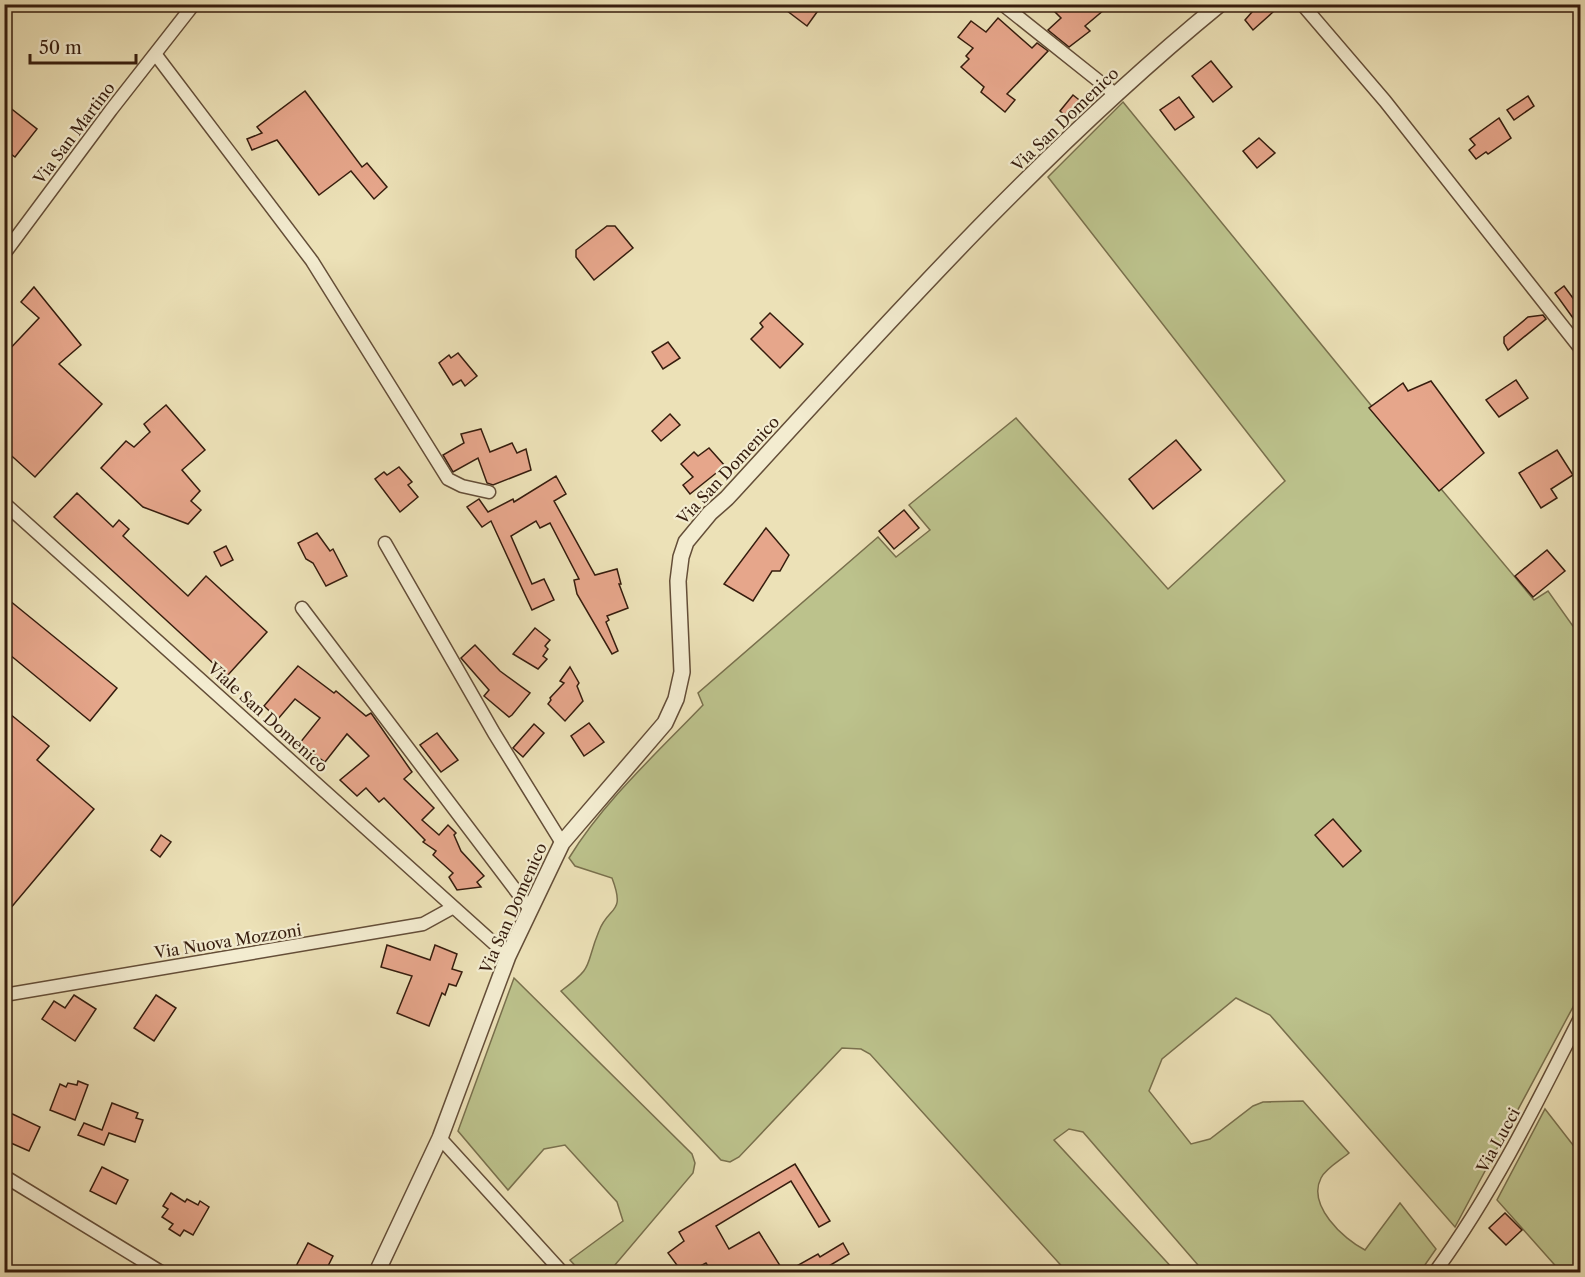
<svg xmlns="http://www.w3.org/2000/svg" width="1585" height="1277" viewBox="0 0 1585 1277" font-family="'Libre Caslon Text',serif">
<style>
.green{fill:#bcc28c;stroke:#79704d;stroke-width:1.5}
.building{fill:#e6a68b;stroke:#361d0e;stroke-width:1.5}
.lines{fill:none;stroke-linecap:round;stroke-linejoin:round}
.minor-casing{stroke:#644e38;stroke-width:15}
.tertiary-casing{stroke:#644e38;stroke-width:18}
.minor{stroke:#f3ecd0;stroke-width:12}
.tertiary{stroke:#f3ecd0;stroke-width:15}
.labels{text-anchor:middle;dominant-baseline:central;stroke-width:4.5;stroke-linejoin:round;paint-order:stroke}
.street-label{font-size:16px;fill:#361d0e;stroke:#f3ecd0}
</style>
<rect width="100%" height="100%" fill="#ece1b7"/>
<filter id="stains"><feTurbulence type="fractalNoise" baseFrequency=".00333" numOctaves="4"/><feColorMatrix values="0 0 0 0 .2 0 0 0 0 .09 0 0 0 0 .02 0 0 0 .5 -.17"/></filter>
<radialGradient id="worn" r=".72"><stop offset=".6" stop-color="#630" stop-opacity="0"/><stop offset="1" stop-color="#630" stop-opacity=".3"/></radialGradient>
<!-- green -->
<g class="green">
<path d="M1123 102 1370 404 1534 600 1548 591 1580 636V994L1455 1227 1270 1015 1236 998 1162 1059 1149 1091 1191 1144 1210 1139 1253 1106 1263 1102 1303 1101 1349 1153C1341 1160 1326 1168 1321 1178 1307 1205 1343 1239 1365 1250L1400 1203 1436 1249 1420 1272H1204L1083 1132 1069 1129 1054 1140 1176 1272H1067L870 1054 861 1049 842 1048 739 1157 730 1162 721 1160 561 991C596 965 584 967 599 931 609 905 626 915 612 878L575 866 569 858C604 801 657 753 703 705L698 693 878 537 896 557 930 530 909 505 1016 418 1168 589 1285 481 1048 177Z"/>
<polygon points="514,978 692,1154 695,1163 693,1173 609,1272 581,1272 570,1260 623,1221 617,1202 565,1145 544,1149 508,1190 458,1131"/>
<polygon points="1545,1109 1580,1154 1580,1264 1569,1272 1561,1272 1497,1200"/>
</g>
<!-- building -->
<g class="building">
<polygon points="778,4 808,4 817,12 807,26"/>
<polygon points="1047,4 1111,4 1085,26 1090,31 1069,47 1048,30 1061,18"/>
<polygon points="1259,4 1267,4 1273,12 1253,30 1245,20"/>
<polygon points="998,18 1032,48 1037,43 1048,51 1007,94 1015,100 1005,112 981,92 984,87 961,67 969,59 966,56 973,48 958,37 971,21 986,32"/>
<polygon points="1211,61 1232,87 1213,102 1192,76"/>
<polygon points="305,91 362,167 367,163 387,187 374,199 351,171 319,195 277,140 252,150 247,139 262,133 257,127"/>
<polygon points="1073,95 1083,103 1069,119 1060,111"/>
<polygon points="1528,96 1534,106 1514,120 1507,110"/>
<polygon points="1179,97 1194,117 1175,130 1160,110"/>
<polygon points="4,103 37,129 15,157 4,149"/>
<polygon points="1499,118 1511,138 1488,154 1486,152 1476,159 1469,150 1475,145 1470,139"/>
<polygon points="1259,138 1275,153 1257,168 1243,151"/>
<polygon points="607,226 615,226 633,248 594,280 576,257 576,250"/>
<polygon points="1564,286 1581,309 1581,314 1573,318 1555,293"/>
<polygon points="34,287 81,345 59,364 102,404 35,477 4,449 4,355 39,318 21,302"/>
<polygon points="770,313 803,344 780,368 751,339 763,327 760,323"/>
<polygon points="1543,315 1546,319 1508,350 1504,343 1504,337 1528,317"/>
<polygon points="668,342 680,358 663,369 652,352"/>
<polygon points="458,353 477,376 465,386 461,380 453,385 439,363 449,355 451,358"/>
<polygon points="1516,380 1528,398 1499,417 1486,400"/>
<polygon points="1431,381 1484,453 1439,491 1369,408 1403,383 1408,391"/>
<polygon points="166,405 205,450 182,470 200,491 191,501 201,510 188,524 143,507 101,468 126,441 134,447 150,432 144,424"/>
<polygon points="670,414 680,425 661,441 652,431"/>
<polygon points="481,429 490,452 512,443 517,453 526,449 531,470 493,485 487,483 478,458 453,472 443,455 464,443 461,434"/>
<polygon points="1176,440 1201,470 1153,509 1129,479"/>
<polygon points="709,448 725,466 690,494 683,485 693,477 681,464 694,452 698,456"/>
<polygon points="1557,450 1573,475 1551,489 1557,498 1541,508 1519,473"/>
<polygon points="399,467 412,482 408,485 418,497 400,512 375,479 384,472 387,475"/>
<polygon points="556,476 566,494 554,501 595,575 617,569 621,584 619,584 628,608 607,616 609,620 606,622 618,651 612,654 577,594 574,580 579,579 550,523 540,528 536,521 511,536 532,584 544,579 554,600 532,610 491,521 482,527 467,507 479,499 488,512 513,499 514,502"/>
<polygon points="77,493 113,527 119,520 129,529 123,536 188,596 206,576 267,632 227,676 54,517"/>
<polygon points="904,510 919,528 894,549 879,531"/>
<polygon points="766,528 789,555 780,571 772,571 753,601 724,584"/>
<polygon points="317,533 330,551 333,549 347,576 326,586 313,563 306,559 298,543"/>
<polygon points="226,546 233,560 221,566 214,552"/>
<polygon points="1547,550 1565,571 1533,597 1515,576"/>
<polygon points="4,596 117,688 90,721 4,650"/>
<polygon points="535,628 550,640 545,646 548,649 543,656 547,659 538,669 513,654"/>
<polygon points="475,645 500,671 530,693 512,715 509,717 484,696 489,690 461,658"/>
<polygon points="298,666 334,693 336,691 366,716 371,713 412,772 404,779 434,808 422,820 439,835 448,825 456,833 454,835 461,851 484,876 477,882 481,887 457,890 449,877 453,873 433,855 436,851 423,842 425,840 384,798 379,802 366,788 357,796 340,780 369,756 347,734 325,762 299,744 320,718 295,699 278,719 264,706"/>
<polygon points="570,667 579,683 577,686 583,701 565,721 548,704 551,700 550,698 564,683 560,681"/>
<polygon points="4,709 49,746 37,760 94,809 4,916"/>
<polygon points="589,723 604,742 584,756 571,736"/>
<polygon points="534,724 544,733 523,757 513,748"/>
<polygon points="437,733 458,760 441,772 420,745"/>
<polygon points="1333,819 1361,851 1343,867 1315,835"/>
<polygon points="161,835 171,842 160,857 151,850"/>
<polygon points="387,945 430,960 435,945 457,954 452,969 462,972 456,986 449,984 445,995 442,993 429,1026 397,1013 412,976 381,967"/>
<polygon points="74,995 96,1009 75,1041 42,1019 54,1001 65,1008"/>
<polygon points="156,995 176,1008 154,1041 134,1028"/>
<polygon points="78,1081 88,1085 75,1120 50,1110 60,1084 66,1087 68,1083 77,1085"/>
<polygon points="112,1103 138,1113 136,1118 143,1120 135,1142 109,1133 104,1145 78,1135 84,1123 102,1130"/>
<polygon points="4,1110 40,1127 29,1151 4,1140"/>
<polygon points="795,1164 830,1221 819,1227 791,1181 716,1226 729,1249 759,1232 784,1272 712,1272 706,1263 689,1272 682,1272 668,1253 684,1241 679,1232"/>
<polygon points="102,1167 128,1180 116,1204 90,1191"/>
<polygon points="171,1193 185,1202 187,1199 198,1205 200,1201 209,1207 193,1235 184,1230 180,1236 169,1229 173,1224 162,1217 168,1209 163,1206"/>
<polygon points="1505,1213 1522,1230 1506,1245 1489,1228"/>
<polygon points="308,1243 333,1256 325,1272 293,1272"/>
<polygon points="843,1243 849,1254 819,1272 786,1272 818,1254 820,1257"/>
</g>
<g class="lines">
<!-- minor casing -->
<g class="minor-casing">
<g id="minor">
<polyline points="1002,4 1115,94"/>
<polyline points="1302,4 1385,101 1580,348"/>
<polyline points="156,55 312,261 448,479 462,486 489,492"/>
<polyline points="4,254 111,110 194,4"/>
<polyline points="4,503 508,956"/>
<polyline points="385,543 494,733 562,843"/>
<polyline points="302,608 529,908"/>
<polyline points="4,995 423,924 452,908"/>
<polyline points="440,1138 562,1272"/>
<polyline points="4,1176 161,1272"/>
<path d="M1435 1272C1492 1194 1536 1105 1580 1018"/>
</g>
</g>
<!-- tertiary casing -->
<g class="tertiary-casing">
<path id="tertiary" d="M377 1272 440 1138 508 956 562 843 665 723 676 699 682 672 678 581 681 557 686 542 710 513 727 498C884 327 1039 152 1220 4"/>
</g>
<!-- minor -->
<use href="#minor" class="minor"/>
<!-- tertiary -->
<use href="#tertiary" class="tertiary"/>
</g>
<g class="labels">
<!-- street labels -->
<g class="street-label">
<text transform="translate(1065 119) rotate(-44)">Via San Domenico</text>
<text transform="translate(74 133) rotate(-53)">Via San Martino</text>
<text transform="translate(728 470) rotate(-47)">Via San Domenico</text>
<text transform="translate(268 717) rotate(42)">Viale San Domenico</text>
<text transform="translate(513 908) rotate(-66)">Via San Domenico</text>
<text transform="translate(228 941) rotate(-9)">Via Nuova Mozzoni</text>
<text transform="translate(1498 1140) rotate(-61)">Via Lucci</text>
</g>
</g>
<!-- margin -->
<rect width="1585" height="1277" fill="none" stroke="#ece1b7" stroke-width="24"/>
<rect x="6" y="6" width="1573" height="1265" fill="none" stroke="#361d0e" stroke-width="3"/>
<rect x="12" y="12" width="1561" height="1253" fill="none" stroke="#361d0e" stroke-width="1.5"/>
<!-- scale -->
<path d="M30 54v9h106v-9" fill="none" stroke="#361d0e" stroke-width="3"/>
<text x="39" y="54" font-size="18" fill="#361d0e" stroke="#f3ecd0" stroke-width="4.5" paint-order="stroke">50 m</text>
<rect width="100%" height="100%" filter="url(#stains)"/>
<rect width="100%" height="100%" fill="url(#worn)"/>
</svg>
